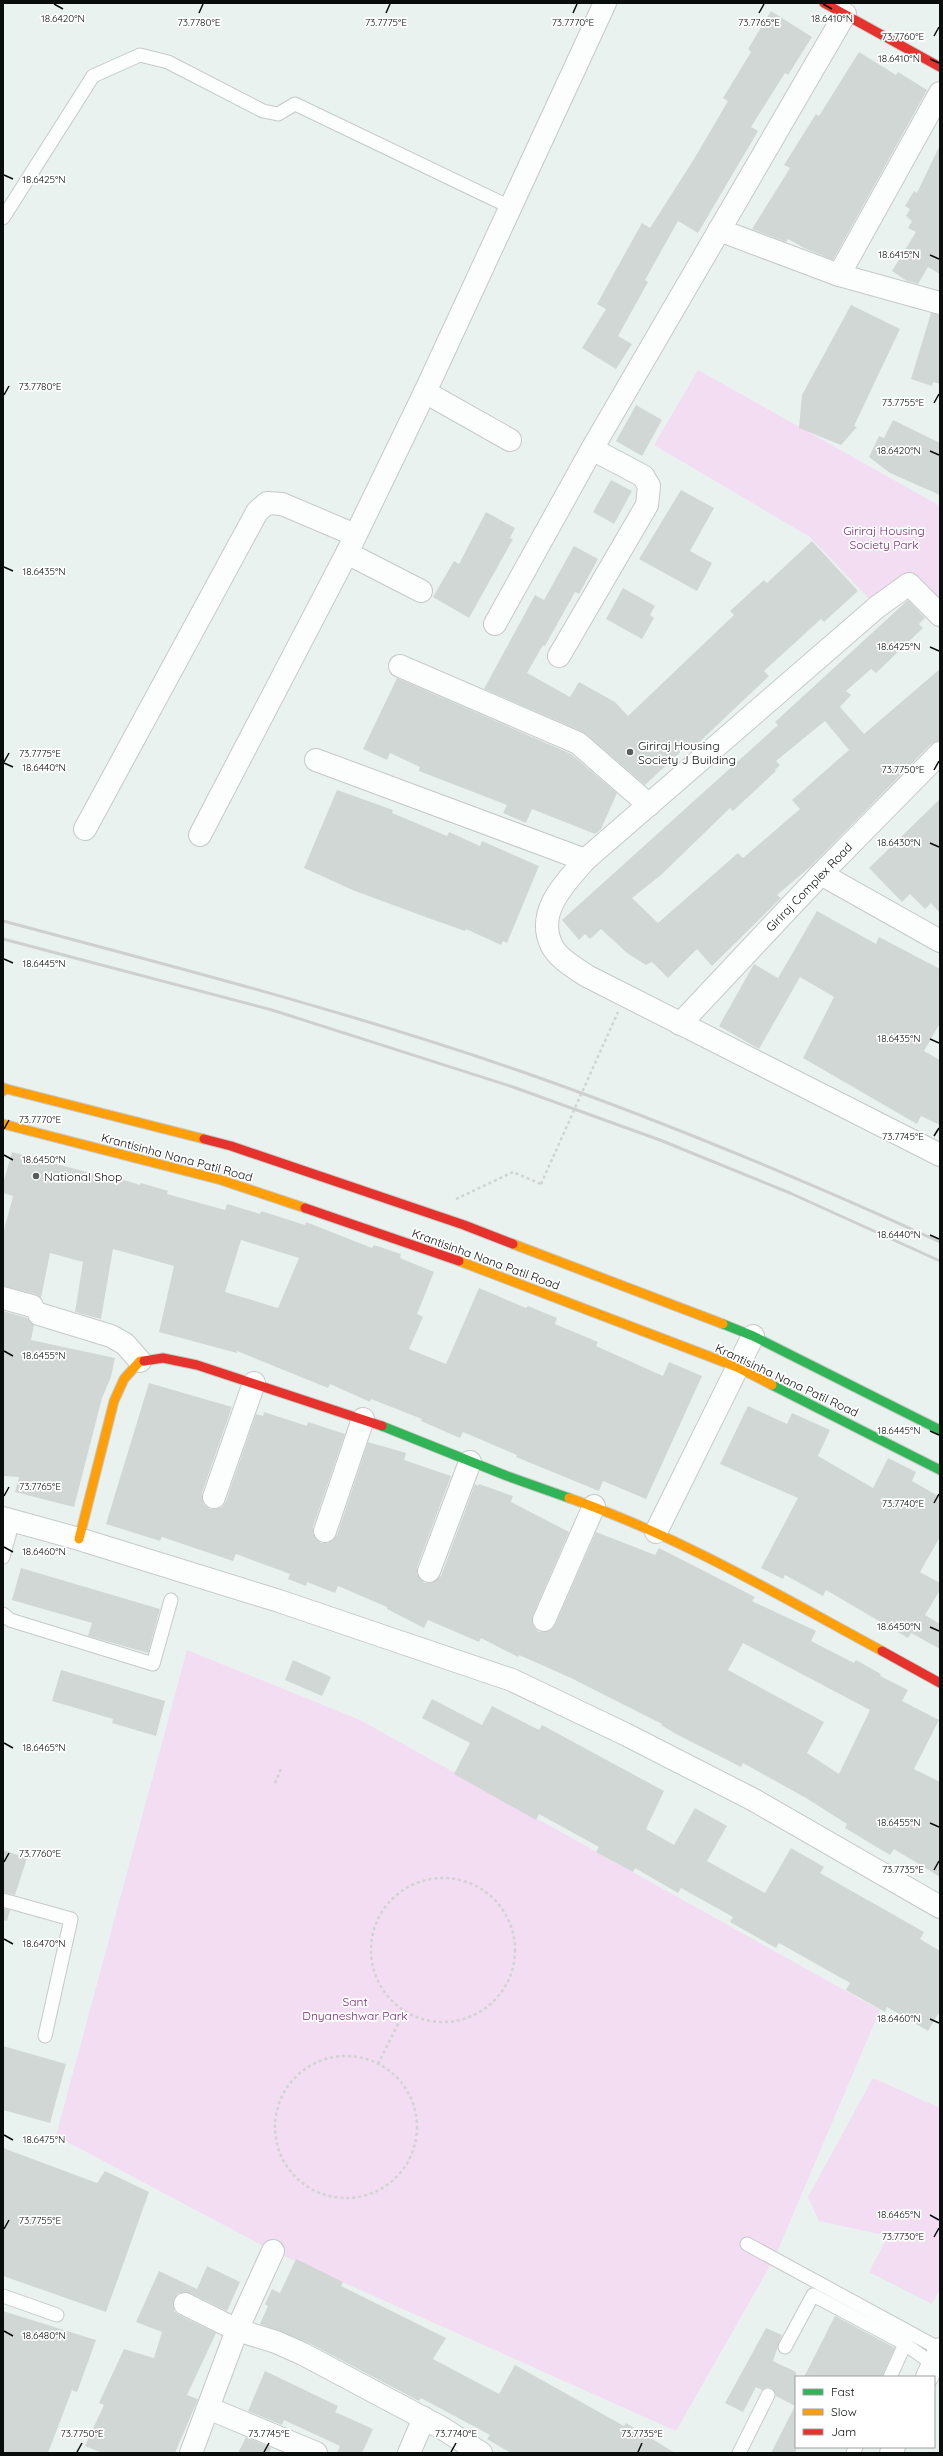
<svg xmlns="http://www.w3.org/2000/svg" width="943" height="2456" viewBox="0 0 943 2456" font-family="Quicksand,sans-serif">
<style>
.green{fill:#f2ddf2}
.building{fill:#d1d7d5;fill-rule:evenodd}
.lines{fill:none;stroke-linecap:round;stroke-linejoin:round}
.lane-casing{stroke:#c5cac8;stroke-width:15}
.street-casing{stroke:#c5cac8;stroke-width:24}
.fast-casing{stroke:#c5cac8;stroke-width:11}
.slow-casing{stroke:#c5cac8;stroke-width:11}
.jam-casing{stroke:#c5cac8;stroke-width:11}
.path{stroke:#d0d3d2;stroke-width:2.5;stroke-dasharray:3 3;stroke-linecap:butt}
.lane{stroke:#fcfdfd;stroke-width:13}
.street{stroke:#fcfdfd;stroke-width:22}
.fast{stroke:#30b455;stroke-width:9}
.slow{stroke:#ff9f0a;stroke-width:9}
.jam{stroke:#e5322d;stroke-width:9}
.rail{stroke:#cdd0cf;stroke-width:3}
.path-bridge{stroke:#d0d3d2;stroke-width:2.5;stroke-dasharray:3 3;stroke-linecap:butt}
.ticks{fill:none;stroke:#090e0c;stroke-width:1.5}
.poi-dot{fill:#585e5b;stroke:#fff;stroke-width:1.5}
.labels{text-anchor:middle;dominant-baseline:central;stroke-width:3.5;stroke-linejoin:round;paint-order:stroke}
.park-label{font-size:12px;fill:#772774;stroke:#fff}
.poi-label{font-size:12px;fill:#090e0c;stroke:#fff;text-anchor:start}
.street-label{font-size:12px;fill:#090e0c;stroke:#fff}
.ticks-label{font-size:10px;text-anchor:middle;fill:#090e0c;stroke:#fff;stroke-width:3.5;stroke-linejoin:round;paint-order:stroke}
</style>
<rect width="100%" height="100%" fill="#eaf2ef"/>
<!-- green -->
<g class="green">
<polygon points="698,370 940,506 940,615 909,585 877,607 810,537 654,445"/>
<polygon points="187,1650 360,1720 880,2010 774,2259 676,2431 273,2251 56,2136"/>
<polygon points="873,2078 940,2108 940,2288 932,2304 869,2272 888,2236 819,2221 808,2197"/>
</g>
<!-- building -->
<g class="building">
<polygon points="771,11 812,37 788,75 785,73 751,127 758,131 698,233 678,221 645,280 648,282 618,336 632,344 616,369 582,348 606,309 597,304 642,223 650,228 694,159 728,101 723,98 751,52 748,49"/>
<polygon points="859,52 896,75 898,72 927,90 833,260 804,248 788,239 786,242 752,229 790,168 784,165 816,114 819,116"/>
<polygon points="940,145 940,274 928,267 918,284 907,281 892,271 916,232 908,228 912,221 906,216 910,209 905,206 914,191 917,193"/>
<polygon points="851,305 900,329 854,426 857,427 841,445 799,428 802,395"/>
<polygon points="931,313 940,315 940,384 933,382 932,386 911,379"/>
<polygon points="636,405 662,420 642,456 616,441"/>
<polygon points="893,420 940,443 940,495 890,473 869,457 879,436 884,438"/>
<polygon points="611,480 632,491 614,524 593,512"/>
<polygon points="681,490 714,508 690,551 712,563 697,591 639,559"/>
<polygon points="486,512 515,528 510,538 513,539 469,618 433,597 454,561 459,564"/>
<polygon points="812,541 858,591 824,622 821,619 764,671 769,676 692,749 688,745 645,785 583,732 484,689 535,595 544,600 574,546 598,559 579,594 575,592 545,646 543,645 527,673 570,697 579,682 615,702 628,716 734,615 730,611 764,580 767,583"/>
<polygon points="623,588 655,606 650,615 654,618 642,639 606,619"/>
<path d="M908 600 925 618 919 624 923 628 876 673 871 669 846 691 851 695 840 707 864 734 940 669V741L931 744 810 867 777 895 781 898 712 966 697 949 668 978 652 962 646 965 627 953 601 929 590 939 585 934 579 940 562 920 778 725 775 722ZM825 721 849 750 792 800 800 809 743 858 738 853 658 923 632 898 661 875 730 808 733 811 776 771 775 770 780 765 776 761Z"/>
<polygon points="397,678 571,754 617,793 601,829 595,834 532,809 526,823 503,813 507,805 419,771 420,767 390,753 387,760 363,749"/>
<polygon points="337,790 393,810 392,813 447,836 449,832 480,846 482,841 539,866 507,943 503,941 501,945 466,929 465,931 431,919 355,891 304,868"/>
<polygon points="940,799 940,913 931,903 925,909 910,894 902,902 869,868"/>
<polygon points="817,911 876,944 879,937 940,969 940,1023 924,1051 940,1060 940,1125 921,1116 917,1124 803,1058 834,997 800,977 759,1049 719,1026 754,964 778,978"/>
<path d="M12 1152 98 1175V1172L140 1185 141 1183 168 1191 167 1194 225 1210 227 1204 260 1214 261 1211 305 1225 306 1222 372 1248 374 1245 401 1254 400 1258 434 1272 417 1314 423 1317 409 1349 446 1364 479 1288 526 1308 528 1306 557 1318 555 1324 598 1342 596 1346 663 1376 669 1362 702 1376 646 1499 603 1481 599 1491 516 1457 517 1455 463 1432 460 1438 421 1421 422 1419 371 1399 370 1402 330 1384 328 1388 237 1351V1353L159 1332 174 1266 113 1249 101 1319 75 1312 83 1262 50 1253 41 1298 35 1294 3 1286V1234L13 1196 3 1193V1184ZM241 1240 299 1258 278 1308 225 1292Z"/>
<polygon points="3,1311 27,1318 34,1325 31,1340 115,1358 111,1377 102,1398 74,1507 15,1492 19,1477 3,1476"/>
<path d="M149 1383 232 1407 202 1493 204 1505 210 1509 222 1507 226 1501 256 1414 263 1416 264 1412 307 1426 308 1422 345 1434 313 1527V1534L321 1543H328L337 1535 368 1442 406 1453 404 1460 451 1476 417 1567V1573L424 1583H431L441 1576 475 1484 478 1486 479 1484 513 1496 511 1502 569 1532 533 1615 534 1627 539 1632 551 1630 555 1625 596 1532 655 1555 659 1548 755 1597 752 1601 816 1631 811 1641 854 1663 856 1660 881 1674 880 1676 908 1690 902 1701 939 1720 914 1769 940 1782V1877L894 1849 890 1855 845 1828 847 1824 806 1798 743 1763 741 1767 676 1734 661 1725 662 1724 571 1678 519 1655 518 1657 481 1638 479 1642 428 1620 424 1628 387 1609V1607L338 1586 335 1593 307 1582 306 1586 288 1579 290 1574 236 1554 233 1561 162 1537 160 1541 106 1524ZM743 1643 870 1710 839 1774 807 1753 824 1722 728 1670Z"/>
<polygon points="748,1406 787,1424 792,1413 830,1430 818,1456 873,1488 888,1458 916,1472 912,1481 940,1497 940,1537 920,1572 940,1583 940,1590 925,1615 940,1624 940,1649 911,1633 908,1638 826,1590 823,1596 785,1575 783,1579 761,1568 798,1498 720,1464"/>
<polygon points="21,1568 160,1609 148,1653 88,1636 92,1623 12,1600"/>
<polygon points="293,1660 331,1677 322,1696 285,1680"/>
<polygon points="61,1670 165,1701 156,1736 112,1723 113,1719 52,1701"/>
<polygon points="432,1699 482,1725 492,1706 539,1730 542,1725 664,1791 646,1829 674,1845 695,1808 727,1826 707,1861 765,1893 791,1848 824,1867 820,1873 924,1932 920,1939 940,1951 940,2011 928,2031 887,2007 885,2012 846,1990 850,1983 779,1943 776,1948 730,1922 733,1917 681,1888 678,1893 635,1868 633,1872 596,1852 599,1847 539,1814 536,1820 454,1774 470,1743 422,1718"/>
<polygon points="3,1850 27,1858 15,1895 3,1892"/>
<polygon points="3,1908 10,1910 7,1921 3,1920"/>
<polygon points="3,2046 66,2064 50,2123 3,2110"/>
<polygon points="3,2148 97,2183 105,2171 149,2192 106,2312 3,2276"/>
<polygon points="296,2259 343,2282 341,2286 446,2338 433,2359 499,2394 515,2365 624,2426 626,2423 675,2453 511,2453 487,2439 490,2435 421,2398 419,2401 309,2343 260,2324 268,2306 265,2304 272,2289 280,2293"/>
<polygon points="207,2266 240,2282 227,2311 190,2293 178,2293 174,2299 174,2311 179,2315 216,2333 187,2395 198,2399 175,2453 102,2453 85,2446 104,2405 99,2403 124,2349 154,2358 162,2332 136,2322 159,2271 197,2289"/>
<polygon points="3,2311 96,2340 77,2392 72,2390 48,2453 3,2453"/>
<polygon points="835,2316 895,2348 882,2377 804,2377"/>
<polygon points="766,2328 782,2335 773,2361 796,2372 796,2453 771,2453 795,2406 776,2396 772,2388 767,2387 762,2390 756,2387 743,2412 725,2403"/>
<polygon points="265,2371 338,2406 335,2412 373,2429 362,2453 337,2453 340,2446 284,2420 282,2425 248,2411"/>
<polygon points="246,2437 271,2448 269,2453 238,2453"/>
</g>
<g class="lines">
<!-- lane casing -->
<g class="lane-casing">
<g id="lane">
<polyline points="3,218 93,76 140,55 168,62 263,111 278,114 295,104 510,207"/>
<polyline points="3,1557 13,1521"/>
<polyline points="3,1614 10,1620 153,1664 171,1600"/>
<polyline points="3,1900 71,1919 45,2036"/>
<polyline points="747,2244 940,2349"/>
<polyline points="3,2296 57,2315"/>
<polyline points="785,2347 813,2295 905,2344"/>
<polyline points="890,2377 905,2344 933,2364"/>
<polyline points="739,2453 768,2395"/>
<polyline points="853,2453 856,2447"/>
</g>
</g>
<!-- street casing -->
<g class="street-casing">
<g id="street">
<polyline points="719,230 839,275 940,303"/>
<polyline points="839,275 940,93"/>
<polyline points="425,392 510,440"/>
<polyline points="347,553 421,591"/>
<path d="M940 615 909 584 877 607 585 860C566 882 536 911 551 944 557 958 575 968 587 976L940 1155"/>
<polyline points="495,624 592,449 845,14"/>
<polyline points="559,656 647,505 649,486 643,476 592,449"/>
<polyline points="400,666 578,743 649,805"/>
<polyline points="316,760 585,860"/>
<polyline points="85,829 257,512 267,503 282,504 355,535"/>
<polyline points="200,835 347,553 425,392 605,3"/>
<polyline points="821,874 940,941"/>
<polyline points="680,1024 821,874 940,753"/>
<polyline points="3,1298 32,1306"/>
<polyline points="39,1314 111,1336 125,1344 140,1361"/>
<polyline points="214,1497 254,1383"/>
<polyline points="3,1518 79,1539 279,1601 512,1680 625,1734 754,1800 940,1907"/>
<polyline points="325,1531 363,1419"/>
<polyline points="656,1532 753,1336"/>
<polyline points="429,1571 470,1462"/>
<polyline points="544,1620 594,1506"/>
<polyline points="185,2304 237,2330 276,2342 303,2354 442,2428 481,2453"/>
<polyline points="927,2377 940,2349"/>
<polyline points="208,2408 316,2453"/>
<polyline points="191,2453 237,2330 273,2251"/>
<polyline points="409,2453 424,2418"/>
<polyline points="891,2453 894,2447"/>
</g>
</g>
<!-- fast casing -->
<g class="fast-casing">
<g id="fast">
<polyline points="723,1324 753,1336 940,1430"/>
<polyline points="772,1385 940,1470"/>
<polyline points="382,1426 507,1476 569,1498"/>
</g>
</g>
<!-- slow casing -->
<g class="slow-casing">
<g id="slow">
<polyline points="3,1088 204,1139"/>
<polyline points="3,1091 4,1088"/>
<polyline points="3,1124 221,1180 305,1208"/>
<polyline points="513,1244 723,1324"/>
<polyline points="459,1261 737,1367 772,1385"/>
<path d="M569 1498C679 1536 780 1596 882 1651"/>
<polyline points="79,1539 114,1401 124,1379 140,1361 144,1361"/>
</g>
</g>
<!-- jam casing -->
<g class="jam-casing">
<g id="jam">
<polyline points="824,3 940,67"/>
<polyline points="204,1139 231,1146 464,1225 513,1244"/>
<polyline points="305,1208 459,1261"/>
<polyline points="144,1361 163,1358 197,1365 382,1426"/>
<polyline points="882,1651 940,1683"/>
</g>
</g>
<!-- path -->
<g class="path">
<polyline points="456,1199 513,1172 541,1184"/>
<polyline points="275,1783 281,1769"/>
<circle cx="443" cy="1950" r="72"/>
<circle cx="346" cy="2127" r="71"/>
<polyline points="378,2064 405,2010"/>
</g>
<!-- lane -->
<use href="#lane" class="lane"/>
<!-- street -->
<use href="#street" class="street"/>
<!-- fast -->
<use href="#fast" class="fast"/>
<!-- slow -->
<use href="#slow" class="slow"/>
<!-- jam -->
<use href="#jam" class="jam"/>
<!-- rail -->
<g class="rail">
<path d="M3 921C176 967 350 1012 520 1071 663 1121 802 1179 940 1242"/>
<polyline points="3,939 272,1010 513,1087 660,1140 790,1193 940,1261"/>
</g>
<!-- path-bridge -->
<polyline class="path-bridge" points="541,1184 618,1012"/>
</g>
<!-- ticks -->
<path class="ticks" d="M54 4 63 9M823 4 832 9M199 13 203 4M386 13 390 4M573 13 577 4M759 13 764 4M934 36 939 27M930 59 939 63M4 175 13 179M930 255 939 259M4 395 9 386M934 403 939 394M930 451 939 455M4 567 13 571M930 647 939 651M4 762 9 753M4 763 13 767M934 770 939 761M930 843 939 847M4 959 13 963M930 1039 939 1043M4 1129 9 1120M934 1136 939 1128M4 1155 13 1160M930 1235 939 1239M4 1351 13 1356M930 1431 939 1435M4 1496 9 1487M934 1503 939 1494M4 1547 13 1552M930 1627 939 1631M4 1743 13 1748M930 1823 939 1827M4 1862 9 1853M934 1870 939 1861M4 1939 13 1944M930 2019 939 2023M4 2135 13 2140M930 2215 939 2220M4 2229 9 2220M934 2237 939 2228M4 2331 13 2336M77 2452 82 2443M264 2452 269 2443M451 2452 456 2443M638 2452 642 2443"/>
<!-- markers -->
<g class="poi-dot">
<circle cx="630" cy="752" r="4"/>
<circle cx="36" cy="1176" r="4"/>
</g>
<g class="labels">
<!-- park labels -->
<g class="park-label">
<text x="884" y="530">Giriraj Housing<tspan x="884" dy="14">Society Park</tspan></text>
<text x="355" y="2001">Sant<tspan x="355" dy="14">Dnyaneshwar Park</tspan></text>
</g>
<!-- poi labels -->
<g class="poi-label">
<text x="638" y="745">Giriraj Housing<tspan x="638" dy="14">Society J Building</tspan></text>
<text x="44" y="1176">National Shop</text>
</g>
<!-- street labels -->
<g class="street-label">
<text transform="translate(809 887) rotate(-46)">Giriraj Complex Road</text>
<text transform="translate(177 1157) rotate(15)">Krantisinha Nana Patil Road</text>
<text transform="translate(486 1259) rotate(20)">Krantisinha Nana Patil Road</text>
<text transform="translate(787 1380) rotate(25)">Krantisinha Nana Patil Road</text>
</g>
</g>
<g class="ticks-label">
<text x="63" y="22">18.6420°N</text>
<text x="832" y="22">18.6410°N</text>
<text x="199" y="26">73.7780°E</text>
<text x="386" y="26">73.7775°E</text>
<text x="573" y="26">73.7770°E</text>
<text x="759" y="26">73.7765°E</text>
<text x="903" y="40">73.7760°E</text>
<text x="899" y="62">18.6410°N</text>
<text x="44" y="183">18.6425°N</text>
<text x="899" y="258">18.6415°N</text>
<text x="40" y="390">73.7780°E</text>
<text x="903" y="406">73.7755°E</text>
<text x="899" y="454">18.6420°N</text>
<text x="44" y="575">18.6435°N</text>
<text x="899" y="650">18.6425°N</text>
<text x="40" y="757">73.7775°E</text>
<text x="44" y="771">18.6440°N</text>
<text x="903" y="773">73.7750°E</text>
<text x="899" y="846">18.6430°N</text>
<text x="44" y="967">18.6445°N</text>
<text x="899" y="1042">18.6435°N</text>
<text x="40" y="1123">73.7770°E</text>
<text x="903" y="1140">73.7745°E</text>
<text x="44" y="1163">18.6450°N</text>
<text x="899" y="1238">18.6440°N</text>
<text x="44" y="1359">18.6455°N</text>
<text x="899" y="1434">18.6445°N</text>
<text x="40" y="1490">73.7765°E</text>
<text x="903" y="1507">73.7740°E</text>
<text x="44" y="1555">18.6460°N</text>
<text x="899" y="1630">18.6450°N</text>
<text x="44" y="1751">18.6465°N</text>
<text x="899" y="1826">18.6455°N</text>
<text x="40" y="1857">73.7760°E</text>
<text x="903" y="1873">73.7735°E</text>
<text x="44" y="1947">18.6470°N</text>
<text x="899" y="2022">18.6460°N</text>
<text x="44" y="2143">18.6475°N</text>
<text x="899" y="2218">18.6465°N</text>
<text x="40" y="2224">73.7755°E</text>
<text x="903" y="2240">73.7730°E</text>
<text x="44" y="2339">18.6480°N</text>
<text x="82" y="2437">73.7750°E</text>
<text x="269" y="2437">73.7745°E</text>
<text x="456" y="2437">73.7740°E</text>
<text x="642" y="2437">73.7735°E</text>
</g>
<!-- border -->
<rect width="943" height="2456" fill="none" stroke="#090e0c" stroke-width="8"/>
<!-- legend -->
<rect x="795" y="2376" width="140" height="72" fill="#ffffff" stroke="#9d9f9e"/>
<rect x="803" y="2389" width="20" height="6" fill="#30b455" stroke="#9d9f9e"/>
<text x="831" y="2396" font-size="12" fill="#090e0c">Fast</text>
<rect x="803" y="2409" width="20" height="6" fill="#ff9f0a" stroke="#9d9f9e"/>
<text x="831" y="2416" font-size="12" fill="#090e0c">Slow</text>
<rect x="803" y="2429" width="20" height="6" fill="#e5322d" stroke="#9d9f9e"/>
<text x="831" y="2436" font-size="12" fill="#090e0c">Jam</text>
</svg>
